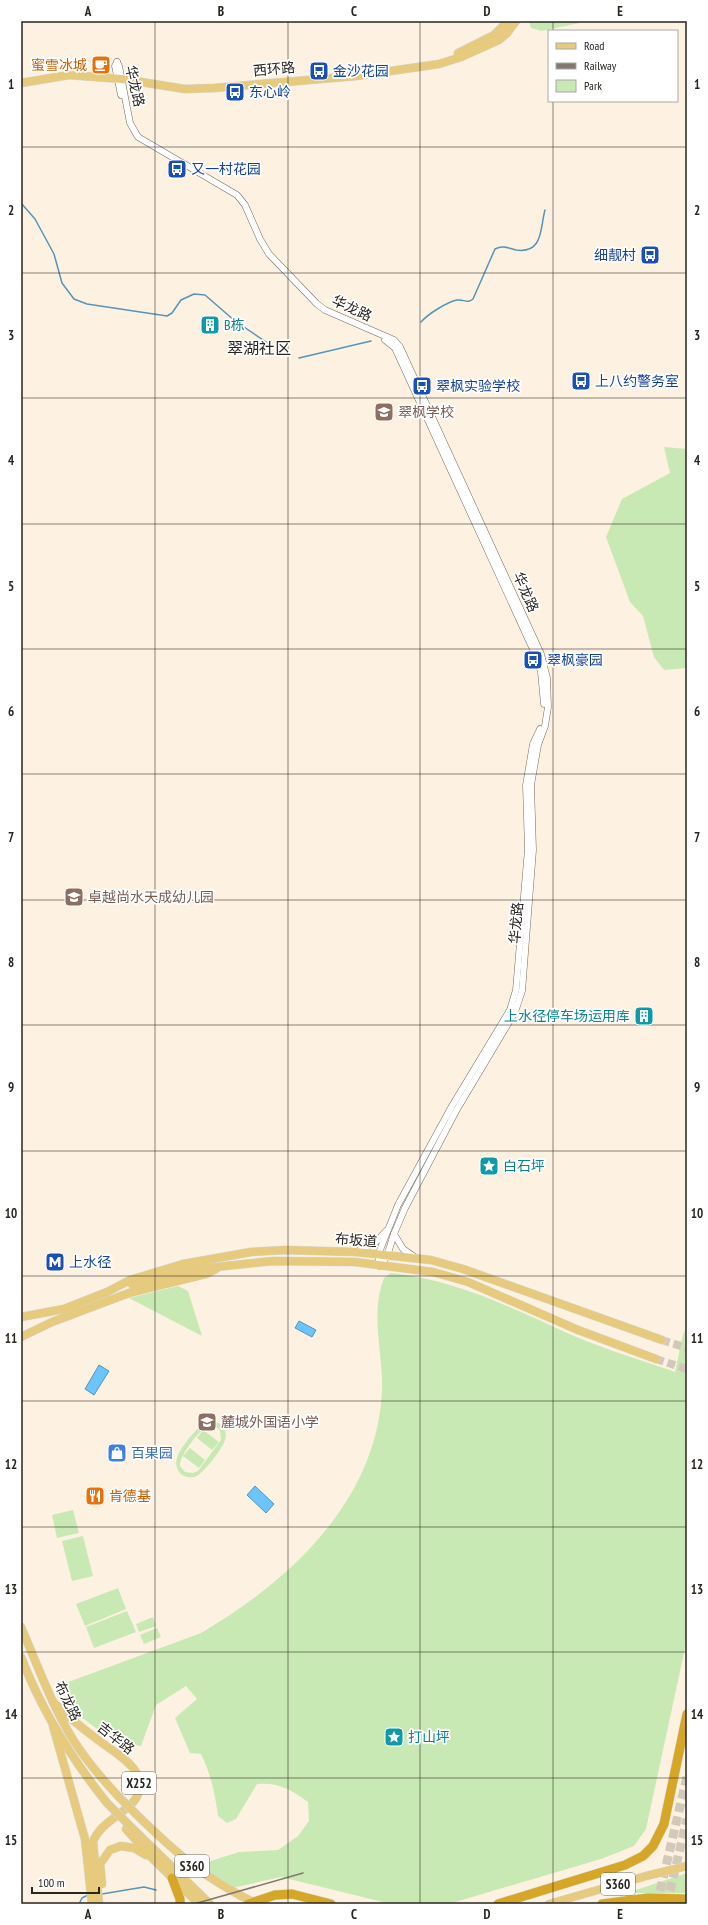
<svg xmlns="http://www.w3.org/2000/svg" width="708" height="1925" viewBox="0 0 708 1925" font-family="'PT Sans Narrow','Noto Sans SC',sans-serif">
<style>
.green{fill:#c8e9b3;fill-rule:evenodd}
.water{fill:#6bc4fb;stroke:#5794b9}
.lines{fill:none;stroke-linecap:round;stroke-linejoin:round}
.stream{stroke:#5794b9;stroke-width:1.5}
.major-tunnel{stroke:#d3c9bb;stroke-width:8;stroke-dasharray:8 4;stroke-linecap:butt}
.highway-tunnel{stroke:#d3c9bb;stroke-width:9;stroke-dasharray:9 4.5;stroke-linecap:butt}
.minor-casing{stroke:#756b5e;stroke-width:7}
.major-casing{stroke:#d8d8d7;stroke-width:9}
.highway-casing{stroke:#d8d8d7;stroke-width:10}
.minor{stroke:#fff;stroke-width:6}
.major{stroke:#e6ca7d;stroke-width:8}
.highway{stroke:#d6a726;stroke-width:9}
.rail{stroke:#80796f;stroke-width:1.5}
.major-bridge-casing{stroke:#d8d8d7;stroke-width:9;stroke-linecap:butt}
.highway-bridge-casing{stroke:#d8d8d7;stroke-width:10;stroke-linecap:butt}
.major-bridge{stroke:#e6ca7d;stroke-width:8}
.highway-bridge{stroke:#d6a726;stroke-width:9}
.grid{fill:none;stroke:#29251f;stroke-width:1;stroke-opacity:0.55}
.labels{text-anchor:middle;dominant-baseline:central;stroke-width:3.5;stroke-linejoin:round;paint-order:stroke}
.shield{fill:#fff;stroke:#696662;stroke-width:1}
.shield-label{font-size:13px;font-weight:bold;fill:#29251f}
.food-label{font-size:14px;fill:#c56008;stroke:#fff;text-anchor:end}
.street-label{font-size:14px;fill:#29251f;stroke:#fff}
.transit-label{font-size:14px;fill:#164399;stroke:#fff;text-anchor:start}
.culture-label{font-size:14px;fill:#0d838f;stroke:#fff;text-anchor:start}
.education-label{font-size:14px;fill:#785e54;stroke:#fff;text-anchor:start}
.shop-label{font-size:14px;fill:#366cbe;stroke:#fff;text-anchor:start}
.quarter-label{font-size:16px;fill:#29251f;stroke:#fff}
.neatline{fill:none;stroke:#29251f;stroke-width:1.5}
.grid-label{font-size:13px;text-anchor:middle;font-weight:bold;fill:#29251f}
</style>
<rect width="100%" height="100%" fill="#fdf2e2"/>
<!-- green -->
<g class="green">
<polygon points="529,21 580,21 580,23 541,31 531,28"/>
<polygon points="664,447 687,449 687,668 664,670 654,657 643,616 630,602 606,537 622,499 670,473"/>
<path d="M391 1273C458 1280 514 1309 574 1336 607 1350 641 1360 675 1372L683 1335 687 1326V1639L646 1829 634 1846 601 1859 452 1903 391 1904 281 1877 228 1889 195 1866 239 1852 278 1850 298 1836 309 1821 308 1802C292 1790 278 1782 257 1784L236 1819 227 1823 218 1816C215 1794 211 1774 201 1754L190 1753 175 1718 197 1699 186 1686 156 1705 141 1746 122 1743 100 1731 77 1714 63 1684 201 1633C290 1581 378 1500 382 1389 383 1352 370 1314 384 1278Z"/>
<polygon points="178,1286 188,1291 202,1336 129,1298"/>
<path d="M208 1421C219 1420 229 1429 225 1440 223 1448 202 1476 194 1477 190 1478 185 1477 182 1475 177 1471 175 1464 177 1458 179 1449 199 1424 208 1421ZM209 1425 216 1427 220 1430 221 1440 198 1471 193 1473 185 1472 180 1466C179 1456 200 1429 209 1425Z"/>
<polygon points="203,1430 219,1442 212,1450 197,1438"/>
<polygon points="190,1448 205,1460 199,1468 183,1456"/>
<polygon points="73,1510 79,1533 57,1538 52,1515"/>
<polygon points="83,1536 93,1576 72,1581 62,1541"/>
<polygon points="118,1588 126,1609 85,1626 76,1604"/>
<polygon points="127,1611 136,1632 94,1648 86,1627"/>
<polygon points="153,1617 156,1626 139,1632 136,1624"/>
<polygon points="157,1628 161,1637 144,1644 140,1635"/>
<polygon points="687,1873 687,1893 627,1893"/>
</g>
<!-- water -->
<g class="water">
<polygon points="299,1321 316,1330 312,1337 295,1328"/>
<polygon points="99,1365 109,1371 94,1395 85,1389"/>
<polygon points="255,1486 274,1504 266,1513 247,1495"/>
</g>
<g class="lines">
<!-- stream -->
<g class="stream">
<polyline points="21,203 35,219 54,254 62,283 74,299 87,304 167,316 172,313 181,300 194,294 205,295 235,321 278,350"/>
<path d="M421 322C428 314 447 302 457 300 464 299 467 304 473 299L495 249C503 245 508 248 516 250 544 254 540 227 545 210"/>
<polyline points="299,358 371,341"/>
<polyline points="102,1894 144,1887 156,1890"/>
<polyline points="80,1902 82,1898 88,1895"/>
</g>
<!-- major-tunnel -->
<g class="major-tunnel">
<polyline points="662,1340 687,1348"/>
<polyline points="656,1359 687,1369"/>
</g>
<!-- highway-tunnel -->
<g class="highway-tunnel">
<polyline points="657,1904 687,1777"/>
<polyline points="667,1904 687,1819"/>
</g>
<!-- minor casing -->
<g class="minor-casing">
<g id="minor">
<polyline points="117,62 119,66 130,123 138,137 237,195 245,205 260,239 269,254 317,304 325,310 394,340 400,347 541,654 547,678 548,707 545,726 538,745 531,785 533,850 522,991 515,1012 456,1111 405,1208 394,1234 387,1256 380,1266"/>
<polyline points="117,62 115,66 121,95"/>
<polyline points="385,340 395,348 536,656 541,672 544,704"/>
<polyline points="394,1234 403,1249 416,1258"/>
<polyline points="358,1251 377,1241 386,1231"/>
<polyline points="380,1266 378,1255 398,1205 452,1106 510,1010 516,990 528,849 526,785 533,744 540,729"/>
</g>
</g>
<!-- major casing -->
<g class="major-casing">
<g id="major">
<polyline points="458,53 494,35 508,21"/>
<polyline points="21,83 69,75 122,79 185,89 214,88 356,76 439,64 461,57 499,40 507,33 516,21"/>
<polyline points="130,1280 129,1282 133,1285 197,1269 273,1261 355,1262 433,1272 468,1282 578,1330 656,1359"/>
<polyline points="21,1317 64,1309 107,1292 130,1280 183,1264 251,1252 285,1250 356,1252 431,1260 463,1269 662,1340"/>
<polyline points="21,1337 52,1322 129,1293 206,1274 216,1269"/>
<path d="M21 1627C37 1664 51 1703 72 1738 85 1759 102 1779 119 1797"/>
<path d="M21 1657C42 1711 71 1758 107 1803"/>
<path d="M53 1702C67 1716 82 1728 98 1740 110 1749 128 1759 136 1772 141 1781 141 1792 134 1801 122 1815 99 1824 93 1842L99 1904"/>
<polyline points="53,1726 85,1839 92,1904"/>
<path d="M136 1814C177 1854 205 1879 257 1904"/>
<polyline points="130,1826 210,1904"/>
<polyline points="126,1829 152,1858 199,1904"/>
<polyline points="102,1884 100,1864 110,1850 121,1846 134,1848 146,1855"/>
<polyline points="549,1904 646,1876 687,1866"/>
</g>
</g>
<!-- highway casing -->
<g class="highway-casing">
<g id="highway">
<polyline points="172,1878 180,1899 180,1904"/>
<polyline points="275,1895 292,1894 331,1904"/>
<polyline points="498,1904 625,1865 643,1856 653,1846 664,1824 687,1714"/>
<polyline points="602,1904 648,1898 687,1899"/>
</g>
</g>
<!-- minor -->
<use href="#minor" class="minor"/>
<!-- major -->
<use href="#major" class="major"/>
<!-- highway -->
<use href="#highway" class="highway"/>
<!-- rail -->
<polyline class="rail" points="194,1904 303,1873"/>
<!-- major-bridge casing -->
<g class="major-bridge-casing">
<g id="major-bridge">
<polyline points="119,1797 136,1814"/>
<polyline points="107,1803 130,1826"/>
</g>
</g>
<!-- highway-bridge casing -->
<g class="highway-bridge-casing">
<polyline id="highway-bridge" points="248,1904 275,1895"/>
</g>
<!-- major-bridge -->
<use href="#major-bridge" class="major-bridge"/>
<!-- highway-bridge -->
<use href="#highway-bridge" class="highway-bridge"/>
</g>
<!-- grid -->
<path class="grid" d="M155 21V1904M288 21V1904M420 21V1904M553 21V31M553 101V1904M21 147H687M21 273H687M21 398H687M21 524H687M21 649H687M21 774H687M21 900H687M21 1025H687M21 1151H687M21 1276H687M21 1401H687M21 1527H687M21 1652H687M21 1778H687"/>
<!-- icons -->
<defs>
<g id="cafe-square" transform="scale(1)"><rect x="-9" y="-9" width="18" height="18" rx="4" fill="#e8710a" stroke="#fff"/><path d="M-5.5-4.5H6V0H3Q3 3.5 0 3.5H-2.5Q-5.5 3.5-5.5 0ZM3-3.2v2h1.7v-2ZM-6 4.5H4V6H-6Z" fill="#fff"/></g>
<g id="bus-square" transform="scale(1)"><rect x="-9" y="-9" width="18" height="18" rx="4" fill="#1a4fb4" stroke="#fff"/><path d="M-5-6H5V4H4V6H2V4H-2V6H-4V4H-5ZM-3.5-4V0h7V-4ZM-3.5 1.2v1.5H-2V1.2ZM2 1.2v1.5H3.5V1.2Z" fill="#fff"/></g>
<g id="building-square" transform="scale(1)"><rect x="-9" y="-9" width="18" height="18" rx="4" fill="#0f9aa8" stroke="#fff"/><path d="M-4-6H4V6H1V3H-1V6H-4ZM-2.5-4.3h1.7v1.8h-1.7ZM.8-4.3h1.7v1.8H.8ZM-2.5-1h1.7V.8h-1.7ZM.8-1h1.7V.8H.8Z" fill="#fff"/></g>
<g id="school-square" transform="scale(1)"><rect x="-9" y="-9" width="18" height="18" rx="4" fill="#8d6e63" stroke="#fff"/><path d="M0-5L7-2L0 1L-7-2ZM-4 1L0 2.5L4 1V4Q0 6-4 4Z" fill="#fff"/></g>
<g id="sight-square" transform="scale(1)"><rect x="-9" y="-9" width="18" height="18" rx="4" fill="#0f9aa8" stroke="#fff"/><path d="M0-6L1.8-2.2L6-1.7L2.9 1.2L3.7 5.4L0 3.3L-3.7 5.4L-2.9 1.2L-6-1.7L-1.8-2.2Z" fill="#fff"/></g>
<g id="metro-square" transform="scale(1)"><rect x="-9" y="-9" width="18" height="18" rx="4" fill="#1a4fb4" stroke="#fff"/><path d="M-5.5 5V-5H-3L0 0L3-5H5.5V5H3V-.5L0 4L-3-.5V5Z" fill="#fff"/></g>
<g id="shop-square" transform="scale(1)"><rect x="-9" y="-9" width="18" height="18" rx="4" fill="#3f7fe0" stroke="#fff"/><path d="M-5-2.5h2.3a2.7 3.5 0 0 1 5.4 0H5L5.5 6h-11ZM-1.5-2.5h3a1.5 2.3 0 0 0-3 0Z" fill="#fff"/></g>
<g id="restaurant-square" transform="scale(1)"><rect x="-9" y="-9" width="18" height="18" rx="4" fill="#e8710a" stroke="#fff"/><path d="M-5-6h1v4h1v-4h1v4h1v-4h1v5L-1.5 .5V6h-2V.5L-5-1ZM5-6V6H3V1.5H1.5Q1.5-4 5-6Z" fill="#fff"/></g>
</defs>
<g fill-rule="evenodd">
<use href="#cafe-square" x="101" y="65"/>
<use href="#bus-square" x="319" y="71"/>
<use href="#bus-square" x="235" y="92"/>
<use href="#bus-square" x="177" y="169"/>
<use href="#bus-square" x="650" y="255"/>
<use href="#building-square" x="210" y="325"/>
<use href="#bus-square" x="581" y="381"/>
<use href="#bus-square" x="422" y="386"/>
<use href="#school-square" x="384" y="412"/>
<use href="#bus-square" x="533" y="660"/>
<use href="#school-square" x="74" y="897"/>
<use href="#building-square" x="644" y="1016"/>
<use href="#sight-square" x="489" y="1166"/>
<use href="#metro-square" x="55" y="1262"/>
<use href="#school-square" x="207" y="1422"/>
<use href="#shop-square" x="117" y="1453"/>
<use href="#restaurant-square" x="95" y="1496"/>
<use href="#sight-square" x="394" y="1737"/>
</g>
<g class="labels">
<!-- shield labels -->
<g class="shield">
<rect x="122" y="1772" width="34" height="22" rx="3"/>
<rect x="175" y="1855" width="34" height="22" rx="3"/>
<rect x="601" y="1873" width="34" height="22" rx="3"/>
</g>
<g class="shield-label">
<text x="139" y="1783">X252</text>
<text x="192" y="1866">S360</text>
<text x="618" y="1884">S360</text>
</g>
<!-- food labels -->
<g class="food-label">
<text x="87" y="65">蜜雪冰城</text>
<text x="109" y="1496" text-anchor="start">肯德基</text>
</g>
<!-- street labels -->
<g class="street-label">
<text transform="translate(274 69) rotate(-5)">西环路</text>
<text transform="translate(135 86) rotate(77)">华龙路</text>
<text transform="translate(352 308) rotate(25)">华龙路</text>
<text transform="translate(526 592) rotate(66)">华龙路</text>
<text transform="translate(516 923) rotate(-85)">华龙路</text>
<text transform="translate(356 1240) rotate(4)">布坂道</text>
<text transform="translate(68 1701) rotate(64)">布龙路</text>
<text transform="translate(116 1738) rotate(38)">吉华路</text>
</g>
<!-- transit labels -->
<g class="transit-label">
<text x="333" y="71">金沙花园</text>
<text x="249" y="92">东心岭</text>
<text x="191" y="169">又一村花园</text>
<text x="636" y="255" text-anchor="end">细靓村</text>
<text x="595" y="381">上八约警务室</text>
<text x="436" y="386">翠枫实验学校</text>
<text x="547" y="660">翠枫豪园</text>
<text x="69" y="1262">上水径</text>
</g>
<!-- culture labels -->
<g class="culture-label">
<text x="224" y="325">B栋</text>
<text x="630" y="1016" text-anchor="end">上水径停车场运用库</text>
<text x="503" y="1166">白石坪</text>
<text x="408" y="1737">打山坪</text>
</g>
<!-- education labels -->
<g class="education-label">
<text x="398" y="412">翠枫学校</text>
<text x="88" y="897">卓越尚水天成幼儿园</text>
<text x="221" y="1422">麓城外国语小学</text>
</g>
<!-- shop labels -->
<g class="shop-label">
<text x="131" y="1453">百果园</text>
</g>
<!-- quarter labels -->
<g class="quarter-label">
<text x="259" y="348">翠湖社区</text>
</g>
</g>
<!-- border -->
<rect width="708" height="1925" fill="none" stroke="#ffffff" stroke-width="44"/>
<!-- legend -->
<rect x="548" y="30" width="130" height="72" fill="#ffffff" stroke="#a9a8a5"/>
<rect x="556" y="43" width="20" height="6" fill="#e6ca7d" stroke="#a9a8a5"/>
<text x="584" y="50" font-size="12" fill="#29251f">Road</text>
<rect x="556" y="63" width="20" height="6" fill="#80796f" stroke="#a9a8a5"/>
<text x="584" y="70" font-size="12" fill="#29251f">Railway</text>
<rect x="556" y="80" width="20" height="12" fill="#c8e9b3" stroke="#a9a8a5"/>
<text x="584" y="90" font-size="12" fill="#29251f">Park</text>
<!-- scale -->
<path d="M32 1887v6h67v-6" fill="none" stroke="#29251f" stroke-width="2"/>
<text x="38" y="1887" font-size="12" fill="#29251f" stroke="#ffffff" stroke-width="3" paint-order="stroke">100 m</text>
<rect x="22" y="22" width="664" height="1881" class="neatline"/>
<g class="grid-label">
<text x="88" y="16">A</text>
<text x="221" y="16">B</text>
<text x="354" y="16">C</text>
<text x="487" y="16">D</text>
<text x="620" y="16">E</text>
<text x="11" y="89">1</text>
<text x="697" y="89">1</text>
<text x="11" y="215">2</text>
<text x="697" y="215">2</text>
<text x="11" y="340">3</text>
<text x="697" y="340">3</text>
<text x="11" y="465">4</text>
<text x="697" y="465">4</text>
<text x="11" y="591">5</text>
<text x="697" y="591">5</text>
<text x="11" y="716">6</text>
<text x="697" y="716">6</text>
<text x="11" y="842">7</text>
<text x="697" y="842">7</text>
<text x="11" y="967">8</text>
<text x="697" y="967">8</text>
<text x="11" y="1092">9</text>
<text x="697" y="1092">9</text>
<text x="11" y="1218">10</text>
<text x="697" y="1218">10</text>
<text x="11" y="1343">11</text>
<text x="697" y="1343">11</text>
<text x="11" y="1469">12</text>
<text x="697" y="1469">12</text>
<text x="11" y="1594">13</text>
<text x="697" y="1594">13</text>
<text x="11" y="1719">14</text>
<text x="697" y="1719">14</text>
<text x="11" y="1845">15</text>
<text x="697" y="1845">15</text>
<text x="88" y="1919">A</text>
<text x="221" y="1919">B</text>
<text x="354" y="1919">C</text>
<text x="487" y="1919">D</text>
<text x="620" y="1919">E</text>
</g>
</svg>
